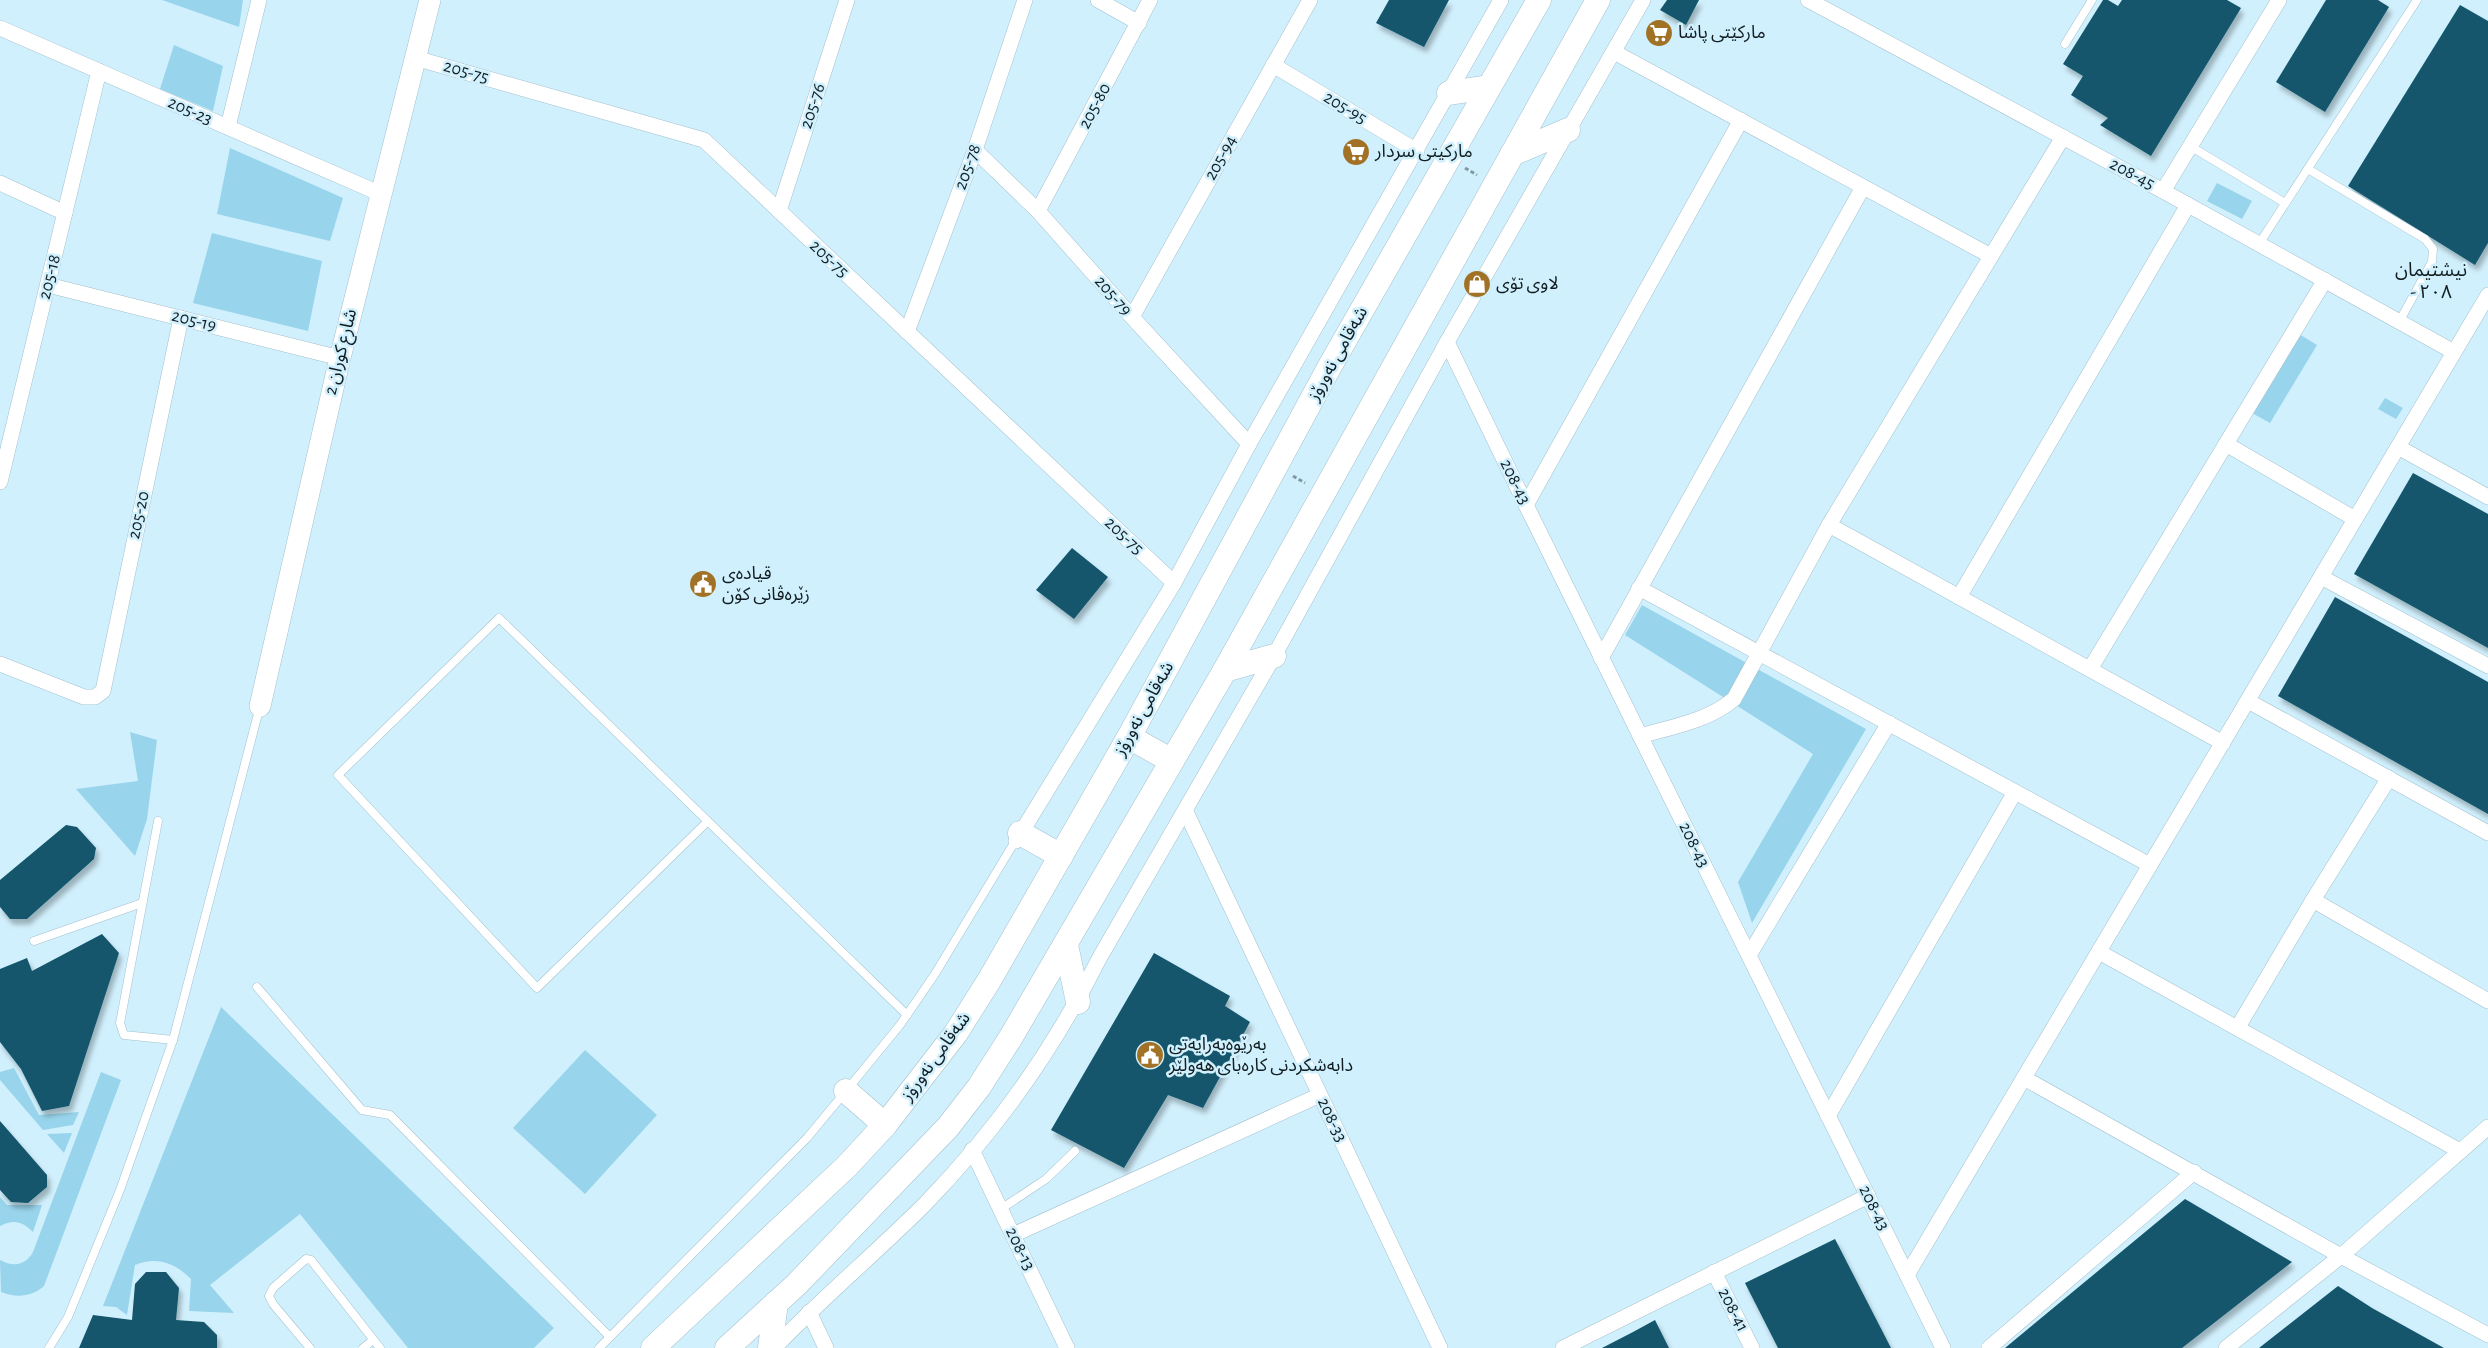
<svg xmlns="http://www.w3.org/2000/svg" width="2488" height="1348" viewBox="0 0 2488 1348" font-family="'Alegreya Sans','Noto Sans Arabic',sans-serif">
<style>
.green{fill:#98d4eb}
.building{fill:#13576c;filter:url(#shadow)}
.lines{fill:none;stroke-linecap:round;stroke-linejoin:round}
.lane-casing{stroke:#a3c1cd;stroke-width:9}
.street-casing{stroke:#a3c1cd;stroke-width:16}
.secondary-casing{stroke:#a3c1cd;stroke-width:22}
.primary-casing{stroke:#a3c1cd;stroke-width:25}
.path{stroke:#8198a2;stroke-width:3;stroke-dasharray:4 2.5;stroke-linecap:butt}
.lane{stroke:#fff;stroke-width:8}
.street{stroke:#fff;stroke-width:15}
.secondary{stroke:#fff;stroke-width:21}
.primary{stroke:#fff;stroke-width:24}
.labels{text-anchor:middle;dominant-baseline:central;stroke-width:5;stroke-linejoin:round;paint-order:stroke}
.poi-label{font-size:18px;fill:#111d21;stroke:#d1f0fd;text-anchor:start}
.street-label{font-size:18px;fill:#111d21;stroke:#d1f0fd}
.neighbourhood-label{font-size:19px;fill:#111d21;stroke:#d1f0fd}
</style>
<defs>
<filter id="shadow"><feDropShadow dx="3" dy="5.5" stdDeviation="2.5" flood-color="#0004"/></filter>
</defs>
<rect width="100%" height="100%" fill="#d1f0fd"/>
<!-- green -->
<g class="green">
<polygon points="162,0 243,0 239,27"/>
<polygon points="174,45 223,66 213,111 160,89"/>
<polygon points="230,148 343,198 330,241 217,214"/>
<polygon points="2217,183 2252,201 2242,219 2207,201"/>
<polygon points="212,233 322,261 308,331 193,303"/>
<polygon points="2299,334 2317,345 2270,423 2252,413"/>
<polygon points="2385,398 2403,408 2396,419 2378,409"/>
<polygon points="1642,605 1866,729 1752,923 1738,882 1813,754 1625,635"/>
<polygon points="130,732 157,740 147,819 135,856 76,789 138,781"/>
<path d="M221 1007 554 1328 534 1348H408L300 1214 210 1285 234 1313 189 1311 191 1279C175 1263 157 1256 135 1265L127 1315 116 1307 103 1306Z"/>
<polygon points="585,1050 657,1115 585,1194 513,1128"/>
<polygon points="14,1068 39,1115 79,1112 73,1125 43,1130 0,1080 0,1072"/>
<path d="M101 1072 121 1080 44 1286C32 1297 16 1298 1 1292L0 1260C13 1267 25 1266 33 1252Z"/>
<polygon points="72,1133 64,1153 47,1134"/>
<path d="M0 1197 7 1205H42L33 1232C22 1221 14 1219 0 1226Z"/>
</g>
<!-- building -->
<g class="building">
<polygon points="1389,0 1449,0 1424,47 1376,23"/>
<polygon points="1667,0 1699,0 1686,25 1660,10"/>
<polygon points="2103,0 2108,0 2118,6 2122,0 2227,0 2241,8 2151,156 2100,125 2108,118 2071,95 2083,76 2063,64"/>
<polygon points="2326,0 2378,0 2389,7 2325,112 2276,82"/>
<polygon points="2460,5 2488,21 2488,243 2475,265 2348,186"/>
<polygon points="2413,473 2488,514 2488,648 2354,574"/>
<polygon points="1072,548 1108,577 1074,619 1036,590"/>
<polygon points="2335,597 2488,682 2488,814 2278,696"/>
<polygon points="66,825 77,827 96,848 94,859 27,919 10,919 0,907 0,880"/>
<polygon points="102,934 119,953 69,1106 42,1111 21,1069 0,1042 0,969 27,958 32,971"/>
<polygon points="1154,953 1230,996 1225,1006 1250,1022 1203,1108 1168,1095 1124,1168 1051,1130"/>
<polygon points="0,1121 47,1175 47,1187 28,1203 11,1202 0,1190"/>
<polygon points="2185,1199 2292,1262 2182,1348 2005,1348"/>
<polygon points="1835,1239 1891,1348 1778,1348 1745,1283"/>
<polygon points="146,1272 166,1272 179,1288 176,1320 204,1322 217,1335 217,1348 79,1348 93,1315 132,1320 135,1284"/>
<polygon points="2338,1286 2372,1308 2444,1348 2259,1348"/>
<polygon points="1655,1320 1669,1348 1602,1348 1633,1332"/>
</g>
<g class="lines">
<!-- lane casing -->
<g class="lane-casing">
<g id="lane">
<polyline points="2065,44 2092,0"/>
<polyline points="2190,146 2285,203"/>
<polyline points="2308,169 2425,239 2433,249 2432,262 2399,322"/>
<polyline points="2259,244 2417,0"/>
<polyline points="158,821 120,1023 124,1035 173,1040"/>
<polyline points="708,821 537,988 338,775 499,618 907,1015"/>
<polyline points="34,941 142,903"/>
<polyline points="257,987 362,1110 390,1115 610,1337"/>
<polyline points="1001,1209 1046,1179 1075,1151"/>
<polyline points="49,1348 68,1317 120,1190 173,1040 260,706"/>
<polyline points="310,1348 273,1304 269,1296 273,1288 306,1259 311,1260 380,1348"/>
<polyline points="363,1348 373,1340"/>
<polyline points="599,1348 807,1138 846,1091 900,1025 935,974 1014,843"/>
</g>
</g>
<!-- street casing -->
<g class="street-casing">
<g id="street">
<polyline points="1098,0 1139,23"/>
<polyline points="1808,0 2163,191 2454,352"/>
<polyline points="0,28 381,194"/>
<polyline points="1614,52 1991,256"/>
<polyline points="415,58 704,140 1174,583"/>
<polyline points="1273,65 1417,151"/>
<polyline points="228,127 259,0"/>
<polyline points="975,150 1038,211 1132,317 1249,444"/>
<polyline points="0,183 65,213"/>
<polyline points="2163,191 2279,0"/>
<polyline points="779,211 847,0"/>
<polyline points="1038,211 1150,0"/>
<polyline points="48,285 340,358"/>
<polyline points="1132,317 1310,0"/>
<polyline points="907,332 975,150 1025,0"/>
<polyline points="1447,342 1526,505 1943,1348"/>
<polyline points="2226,444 2355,519"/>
<polyline points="2398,447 2488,497"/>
<polyline points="0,482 99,71"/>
<polyline points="1526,505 1741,120"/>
<polyline points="1829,525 2223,743"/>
<polyline points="2321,577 2488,666"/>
<polyline points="1639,588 2150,865"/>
<polyline points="1959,597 2188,205"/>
<polyline points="1601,658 1863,187"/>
<polyline points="0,664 84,697 95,697 103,691 181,318"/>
<polyline points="2090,669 2325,280"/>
<polyline points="2248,701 2488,833"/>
<path d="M1640 736C1672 727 1708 721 1734 699L1829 525 2063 137"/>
<polyline points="1185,810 1440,1348"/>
<polyline points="1016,841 1174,583 1249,444 1501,0"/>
<polyline points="2313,900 2488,1001"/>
<polyline points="2099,952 2460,1151"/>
<polyline points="1749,955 1889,723"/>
<polyline points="2238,1027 2313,900 2389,778"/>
<polyline points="2024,1078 2341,1256 2488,1335"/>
<polyline points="1828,1116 2015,792"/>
<polyline points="972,1150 1067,1348"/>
<polyline points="1013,1235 1320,1095"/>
<polyline points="1714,1272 1752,1348"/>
<polyline points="1907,1275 2488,295"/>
<polyline points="809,1312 826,1348"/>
<path d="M774 1348C822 1298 876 1253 925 1204 995 1132 1055 1047 1100 957L1274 656 1447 342 1643 0"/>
<polyline points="1563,1348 1868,1196"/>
<polyline points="1989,1348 2194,1172"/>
<polyline points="2226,1348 2341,1256 2488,1127"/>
</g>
</g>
<!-- secondary casing -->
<g class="secondary-casing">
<polyline id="secondary" points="260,706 340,358 430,0"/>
</g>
<!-- primary casing -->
<g class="primary-casing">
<g id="primary">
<polyline points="1449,93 1489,87"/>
<polyline points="1512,154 1568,130"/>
<polyline points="1225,670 1274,656"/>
<polyline points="1129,737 1172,761"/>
<polyline points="1020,833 1061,856"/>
<polyline points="1066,945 1078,1002"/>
<polyline points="846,1091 885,1125"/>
<polyline points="653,1348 847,1166 885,1125 956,1033 990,979 1129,737 1330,366 1539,0"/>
<polyline points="727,1348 796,1285 948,1127 979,1087 1011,1037 1225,670 1598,0"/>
<polyline points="770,1348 776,1303"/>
</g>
</g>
<!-- path -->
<g class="path">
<polyline points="1465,168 1477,175"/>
<polyline points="1293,476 1305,483"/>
</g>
<!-- lane -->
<use href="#lane" class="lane"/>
<!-- street -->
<use href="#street" class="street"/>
<!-- secondary -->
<use href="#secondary" class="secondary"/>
<!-- primary -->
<use href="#primary" class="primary"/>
</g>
<!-- icons -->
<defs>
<g id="supermarket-disc" transform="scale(1.4375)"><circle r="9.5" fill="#a17125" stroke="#d1f0fd"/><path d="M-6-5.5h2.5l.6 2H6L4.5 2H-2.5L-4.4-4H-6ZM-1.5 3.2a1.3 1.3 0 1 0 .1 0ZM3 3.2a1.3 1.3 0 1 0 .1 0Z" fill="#fff"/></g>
<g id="shop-disc" transform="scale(1.4375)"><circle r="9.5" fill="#a17125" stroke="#d1f0fd"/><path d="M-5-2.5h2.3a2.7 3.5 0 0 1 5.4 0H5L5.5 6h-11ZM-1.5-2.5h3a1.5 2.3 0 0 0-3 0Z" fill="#fff"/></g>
<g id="civic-disc" transform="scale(1.4375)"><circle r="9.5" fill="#a17125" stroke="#d1f0fd"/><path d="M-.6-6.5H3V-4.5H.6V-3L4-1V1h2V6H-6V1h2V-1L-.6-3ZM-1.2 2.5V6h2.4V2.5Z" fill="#fff"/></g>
</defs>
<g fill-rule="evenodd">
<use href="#supermarket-disc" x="1659" y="33"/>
<use href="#supermarket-disc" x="1356" y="152"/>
<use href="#shop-disc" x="1477" y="284"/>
<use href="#civic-disc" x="703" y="584"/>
<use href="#civic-disc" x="1150" y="1055"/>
</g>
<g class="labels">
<!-- poi labels -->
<g class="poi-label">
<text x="1678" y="33">مارکێتی پاشا</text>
<text x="1375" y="152">ماركيتى سردار</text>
<text x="1496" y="284">لاوی تۆی</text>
<text x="722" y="574">قیادەی<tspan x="722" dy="21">زێرەڤانی کۆن</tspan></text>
<text x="1169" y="1045">بەرێوەبەرایەتی<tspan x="1169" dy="21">دابەشکردنی کارەبای هەولێر</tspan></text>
</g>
<!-- street labels -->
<g class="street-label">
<text transform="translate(466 72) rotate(16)">205-75</text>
<text transform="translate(813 106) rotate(-72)">205-76</text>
<text transform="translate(1095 106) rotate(-62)">205-80</text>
<text transform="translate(1345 108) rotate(31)">205-95</text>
<text transform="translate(190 111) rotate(24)">205-23</text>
<text transform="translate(1221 158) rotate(-61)">205-94</text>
<text transform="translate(968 167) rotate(-70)">205-78</text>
<text transform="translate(2132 174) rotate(28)">208-45</text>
<text transform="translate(829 259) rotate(43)">205-75</text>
<text transform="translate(50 277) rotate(-76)">205-18</text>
<text transform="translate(1113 296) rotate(49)">205-79</text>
<text transform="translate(194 321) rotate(14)">205-19</text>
<text transform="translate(341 352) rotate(-76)">شارع كوران 2</text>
<text transform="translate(1338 354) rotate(-61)">شەقامی نەورۆز</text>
<text transform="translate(1515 482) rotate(64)">208-43</text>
<text transform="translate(139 515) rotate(-78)">205-20</text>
<text transform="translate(1124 536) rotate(43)">205-75</text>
<text transform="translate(1144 709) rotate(-61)">شەقامی نەورۆز</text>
<text transform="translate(1694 845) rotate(64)">208-43</text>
<text transform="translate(936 1057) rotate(-54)">شەقامی نەورۆز</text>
<text transform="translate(1332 1120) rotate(65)">208-33</text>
<text transform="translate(1874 1208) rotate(64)">208-43</text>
<text transform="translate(1020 1249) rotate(64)">208-13</text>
<text transform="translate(1733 1310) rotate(63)">208-41</text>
</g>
<!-- neighbourhood labels -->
<g class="neighbourhood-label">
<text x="2431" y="270">نیشتیمان<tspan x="2431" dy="22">- ٢٠٨</tspan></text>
</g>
</g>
</svg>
